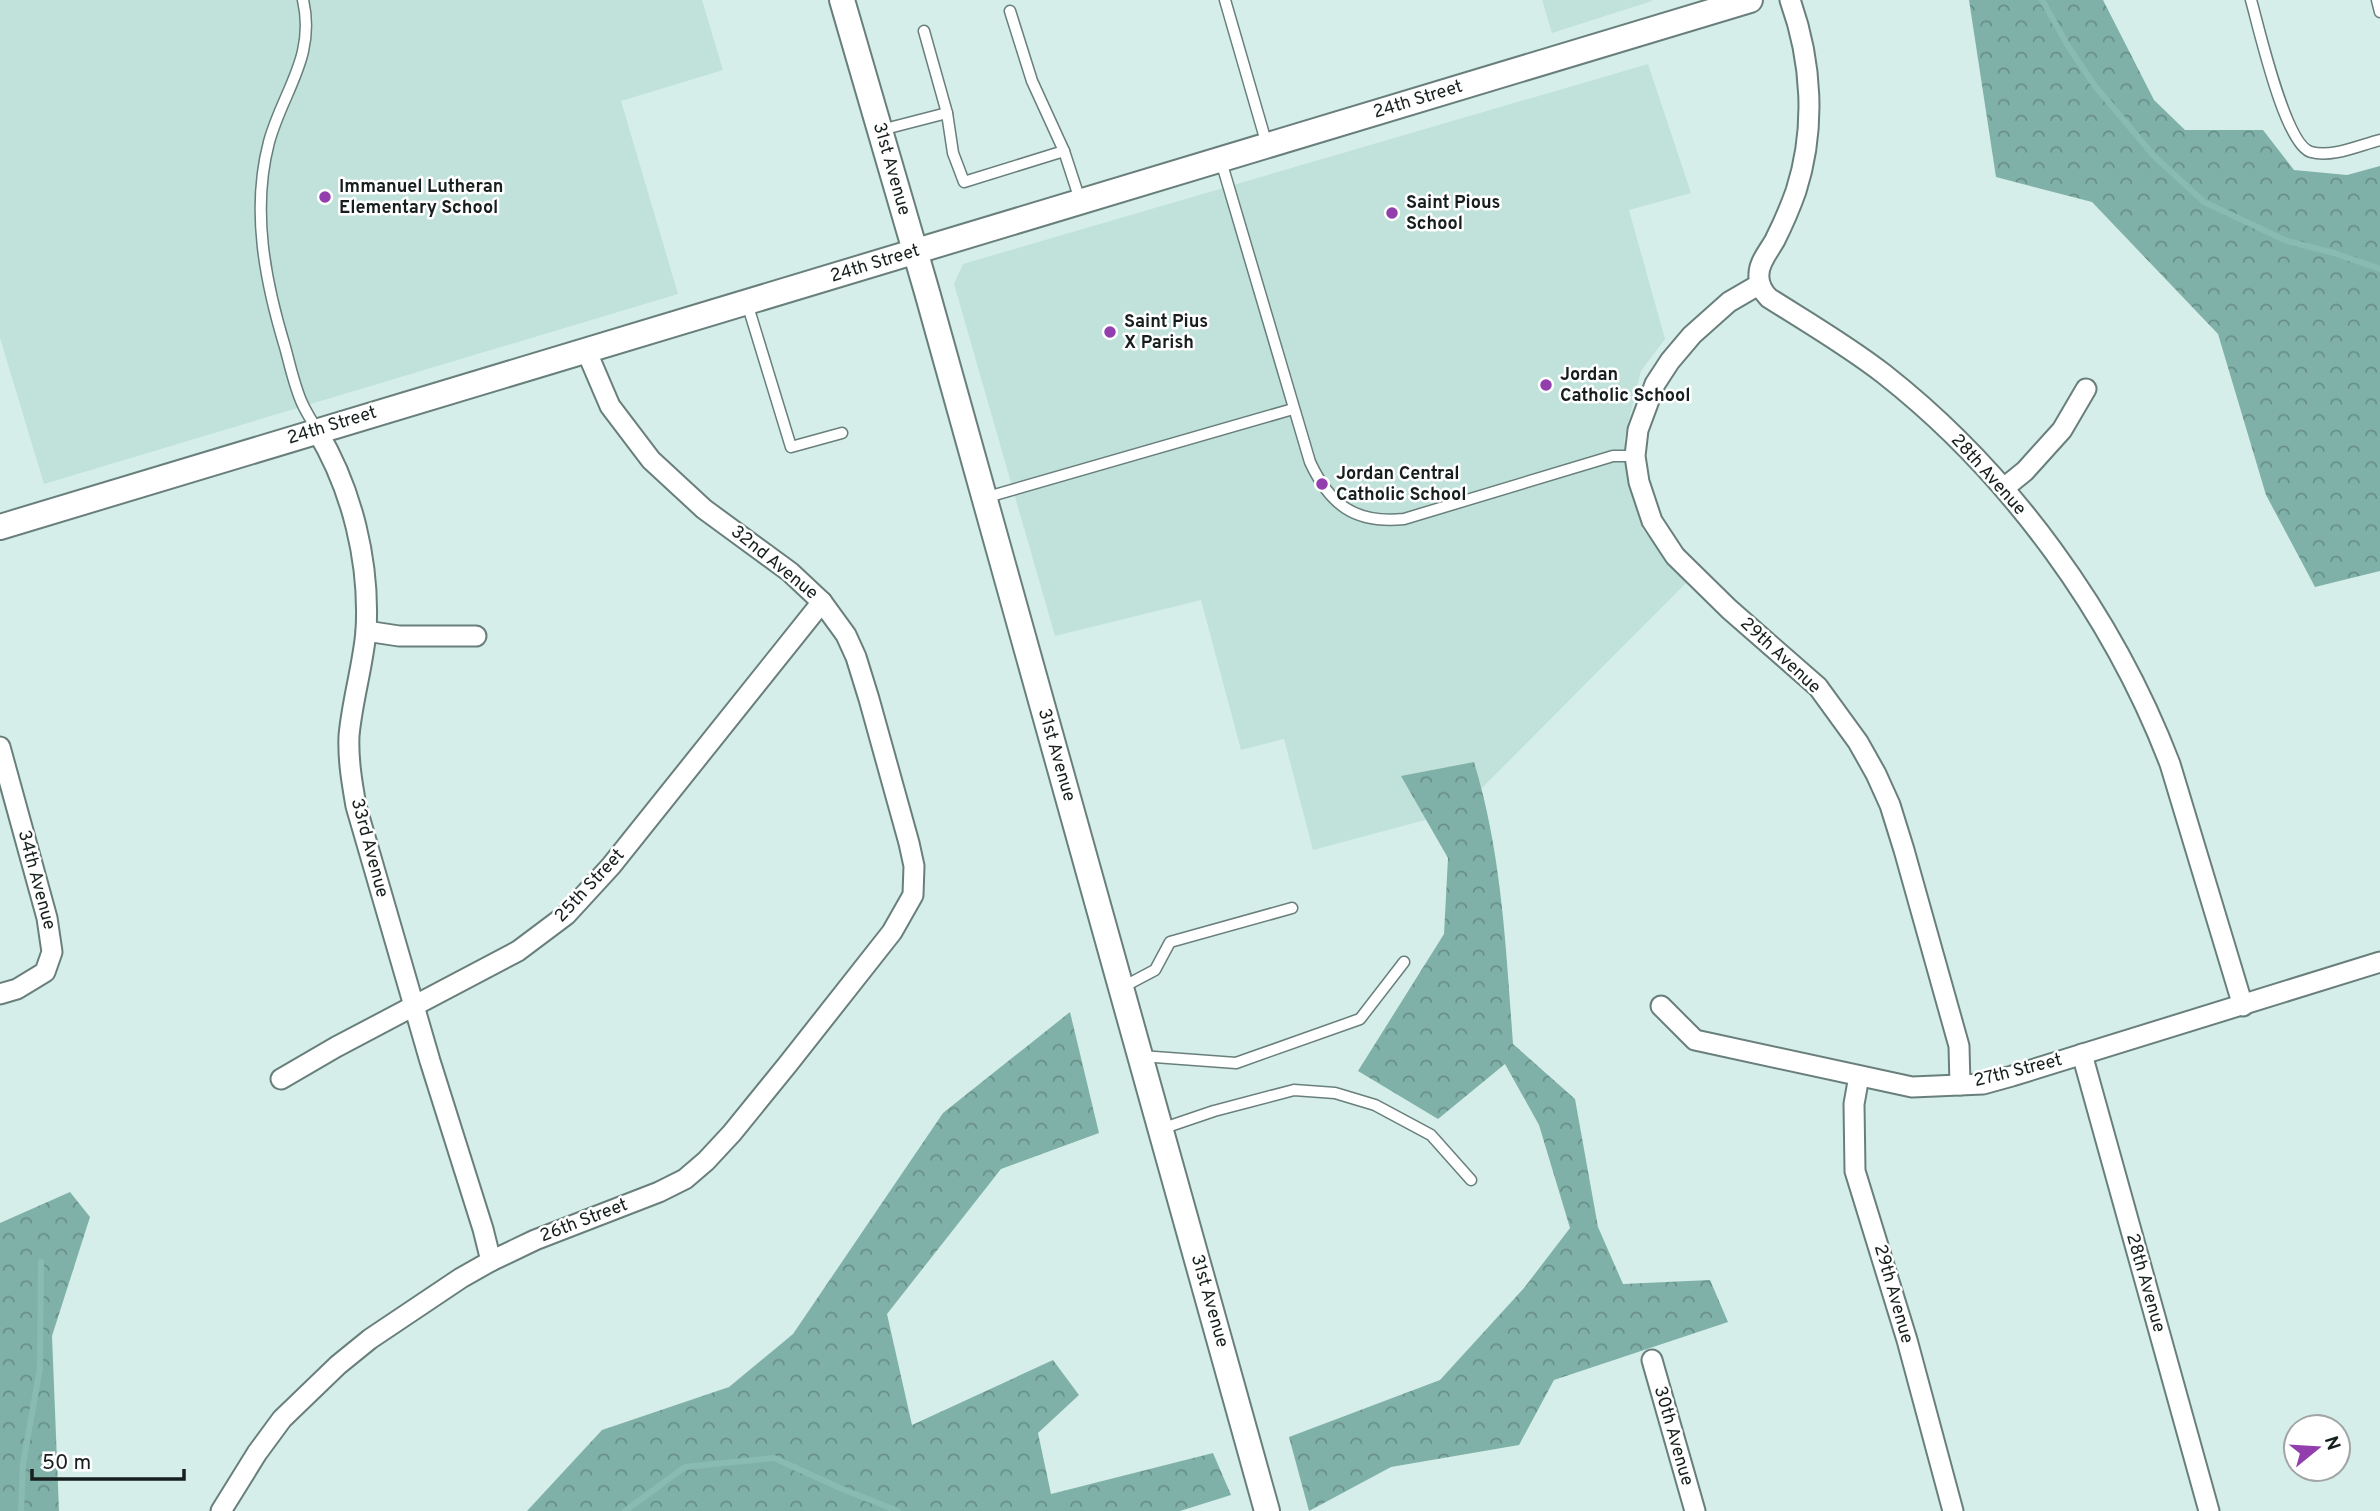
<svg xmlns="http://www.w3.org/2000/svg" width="2380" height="1511" viewBox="0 0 2380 1511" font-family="Overpass,sans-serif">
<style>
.built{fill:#c1e2db}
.forest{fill:url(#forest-crowns)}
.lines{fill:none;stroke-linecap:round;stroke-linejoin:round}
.stream{stroke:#89bbb2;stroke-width:6}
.service-casing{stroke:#697f7b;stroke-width:13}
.minor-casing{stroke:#697f7b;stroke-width:23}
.tertiary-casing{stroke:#697f7b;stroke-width:28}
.service{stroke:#fff;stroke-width:10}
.minor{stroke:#fff;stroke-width:19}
.tertiary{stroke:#fff;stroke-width:24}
.poi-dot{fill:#923ead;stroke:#fff;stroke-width:2.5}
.labels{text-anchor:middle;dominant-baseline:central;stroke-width:5;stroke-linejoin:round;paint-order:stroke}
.street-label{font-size:18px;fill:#161f1d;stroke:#fff}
.poi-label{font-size:18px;font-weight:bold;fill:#161f1d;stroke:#fff;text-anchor:start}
</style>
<defs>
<pattern id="forest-crowns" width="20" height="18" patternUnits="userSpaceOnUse" patternTransform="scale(1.75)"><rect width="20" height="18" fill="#80b1a8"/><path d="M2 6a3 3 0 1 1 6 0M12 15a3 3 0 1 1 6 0" fill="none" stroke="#688f88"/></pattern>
</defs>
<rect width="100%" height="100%" fill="#d5eee9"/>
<!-- built -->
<g class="built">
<polygon points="0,0 702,0 723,70 621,101 678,294 44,484 0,338"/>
<polygon points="1542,0 1652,0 1652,1 1552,33"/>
<polygon points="1648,64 1691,193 1629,210 1665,339 1641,371 1624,440 1642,529 1687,582 1459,811 1313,850 1284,739 1241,750 1201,600 1055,636 954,284 963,264"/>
</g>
<!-- forest -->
<g class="forest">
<polygon points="1969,0 2103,0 2154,100 2185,130 2263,130 2294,170 2347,175 2380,166 2380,571 2315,587 2266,495 2218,334 2092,202 1996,177"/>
<path d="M1474 762C1502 854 1506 949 1513 1044L1575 1099 1598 1227 1623 1284 1710 1280 1728 1322 1554 1380 1519 1445 1391 1467 1309 1511 1289 1437 1440 1380 1524 1288 1570 1228 1539 1125 1505 1064 1438 1119 1358 1071 1444 934 1448 858 1401 776Z"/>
<polygon points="1070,1012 1099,1133 1001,1169 887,1314 912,1425 1053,1360 1079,1395 1038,1433 1051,1494 1213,1453 1231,1495 1180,1511 527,1511 602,1430 729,1387 793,1334 943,1113"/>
<polygon points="70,1192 90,1217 52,1336 59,1511 0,1511 0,1223"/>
</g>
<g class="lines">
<!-- stream -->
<g class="stream">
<polyline points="2042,0 2068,46 2095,86 2154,156 2204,202 2287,241 2334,253 2380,269"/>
<polyline points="21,1511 23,1464 40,1368 41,1262"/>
<polyline points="625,1511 685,1467 774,1458 840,1488 898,1511"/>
</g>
<!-- service casing -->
<g class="service-casing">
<g id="service">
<path d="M303 0C316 57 283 91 269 142 251 210 265 281 285 347 290 365 294 385 302 403 306 412 312 421 317 430"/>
<polyline points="1225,0 1267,145"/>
<path d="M2251 0C2259 28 2285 145 2311 152 2332 158 2360 145 2380 140"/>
<polyline points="2377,0 2380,12"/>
<polyline points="1010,11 1032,81 1064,151 1080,200"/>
<polyline points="924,31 947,113 953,153 964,182 1064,151"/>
<polyline points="881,130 947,113"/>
<path d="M1221 161 1310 462C1330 505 1355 524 1404 519L1613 456H1635"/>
<polyline points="747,303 791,447 842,433"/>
<polyline points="984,498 1293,409"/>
<polyline points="1121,988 1155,970 1170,942 1292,908"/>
<polyline points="1141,1056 1236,1063 1360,1019 1404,962"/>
<polyline points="1161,1129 1214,1111 1294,1090 1335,1093 1375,1105 1431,1135 1471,1180"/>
</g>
</g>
<!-- minor casing -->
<g class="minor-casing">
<g id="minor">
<path d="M1790 0C1812 61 1816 129 1796 191 1790 208 1783 224 1775 240 1769 251 1759 262 1759 274 1758 284 1762 291 1769 298 1807 322 1848 346 1884 374 2010 473 2113 615 2170 764L2243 1006"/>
<polyline points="1760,284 1729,302 1692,335 1670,361 1655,384 1638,430 1635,456 1639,482 1652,521 1675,556 1729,609 1818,687 1858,742 1876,774 1890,805 1904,850 1959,1046 1960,1085"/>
<path d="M317 431C352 489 370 562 366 631 363 666 352 701 349 736 348 760 352 783 356 806L430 1061 483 1229 491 1261"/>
<polyline points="2004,488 2025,471 2062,430 2086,389"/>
<polyline points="366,631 399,636 476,636"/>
<polyline points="0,747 47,918 52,952 45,972 17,989 0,994"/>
<polyline points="1661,1006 1695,1040 1912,1087 1983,1084 2012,1076 2380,962"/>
<polyline points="2082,1054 2209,1511"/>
<polyline points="1859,1076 1854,1104 1855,1171 1907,1340 1953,1511"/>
<polyline points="281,1079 336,1047 518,951 566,915 611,866 822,602"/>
<polyline points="1652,1360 1695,1511"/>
<polyline points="221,1511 257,1453 282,1419 338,1365 370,1339 461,1278 491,1261 535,1240 659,1192 685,1179 706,1161 732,1133 788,1064 892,932 913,895 914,866 909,843 869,699 856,657 846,635 822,602 790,572 704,509 651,460 610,406 586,350"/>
</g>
</g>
<!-- tertiary casing -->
<g class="tertiary-casing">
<g id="tertiary">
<polyline points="842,0 927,292 1267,1511"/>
<polyline points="0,527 1750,0"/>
</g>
</g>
<!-- service -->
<use href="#service" class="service"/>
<!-- minor -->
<use href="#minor" class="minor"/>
<!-- tertiary -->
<use href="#tertiary" class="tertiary"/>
</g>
<!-- markers -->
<g class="poi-dot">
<circle cx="325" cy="197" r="7"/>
<circle cx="1392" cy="213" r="7"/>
<circle cx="1110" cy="332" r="7"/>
<circle cx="1546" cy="385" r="7"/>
<circle cx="1322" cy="484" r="7"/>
</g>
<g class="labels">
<!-- street labels -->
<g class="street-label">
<text transform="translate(1418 100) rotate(-17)">24th Street</text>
<text transform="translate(891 169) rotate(74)">31st Avenue</text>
<text transform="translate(875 264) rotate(-17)">24th Street</text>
<text transform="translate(332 426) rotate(-17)">24th Street</text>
<text transform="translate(1988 475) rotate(48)">28th Avenue</text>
<text transform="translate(774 563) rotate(39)">32nd Avenue</text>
<text transform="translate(1780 656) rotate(43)">29th Avenue</text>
<text transform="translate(1056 755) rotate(74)">31st Avenue</text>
<text transform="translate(369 848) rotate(75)">33rd Avenue</text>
<text transform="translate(36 880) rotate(75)">34th Avenue</text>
<text transform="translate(590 886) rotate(-47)">25th Street</text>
<text transform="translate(2018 1071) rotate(-14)">27th Street</text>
<text transform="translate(584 1221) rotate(-21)">26th Street</text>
<text transform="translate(2145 1283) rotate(74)">28th Avenue</text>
<text transform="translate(1893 1294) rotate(74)">29th Avenue</text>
<text transform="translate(1209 1301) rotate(74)">31st Avenue</text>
<text transform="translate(1673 1436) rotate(74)">30th Avenue</text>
</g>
<!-- poi labels -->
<g class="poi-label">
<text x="339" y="187">Immanuel Lutheran<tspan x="339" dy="21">Elementary School</tspan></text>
<text x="1406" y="203">Saint Pious<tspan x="1406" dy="21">School</tspan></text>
<text x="1124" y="322">Saint Pius<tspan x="1124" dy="21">X Parish</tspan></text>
<text x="1560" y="375">Jordan<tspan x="1560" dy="21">Catholic School</tspan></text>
<text x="1336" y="474">Jordan Central<tspan x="1336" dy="21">Catholic School</tspan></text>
</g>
</g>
<!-- north arrow -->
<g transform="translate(2317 1448) rotate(72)"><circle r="33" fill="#ffffff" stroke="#a2a5a5" stroke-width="2"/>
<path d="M0-5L12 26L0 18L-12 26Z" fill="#923ead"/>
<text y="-10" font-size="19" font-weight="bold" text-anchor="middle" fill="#161f1d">N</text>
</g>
<!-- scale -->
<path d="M32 1469v10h152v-10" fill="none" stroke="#161f1d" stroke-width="3.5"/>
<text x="42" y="1469" font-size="21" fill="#161f1d" stroke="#ffffff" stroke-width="5" paint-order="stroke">50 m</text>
</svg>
